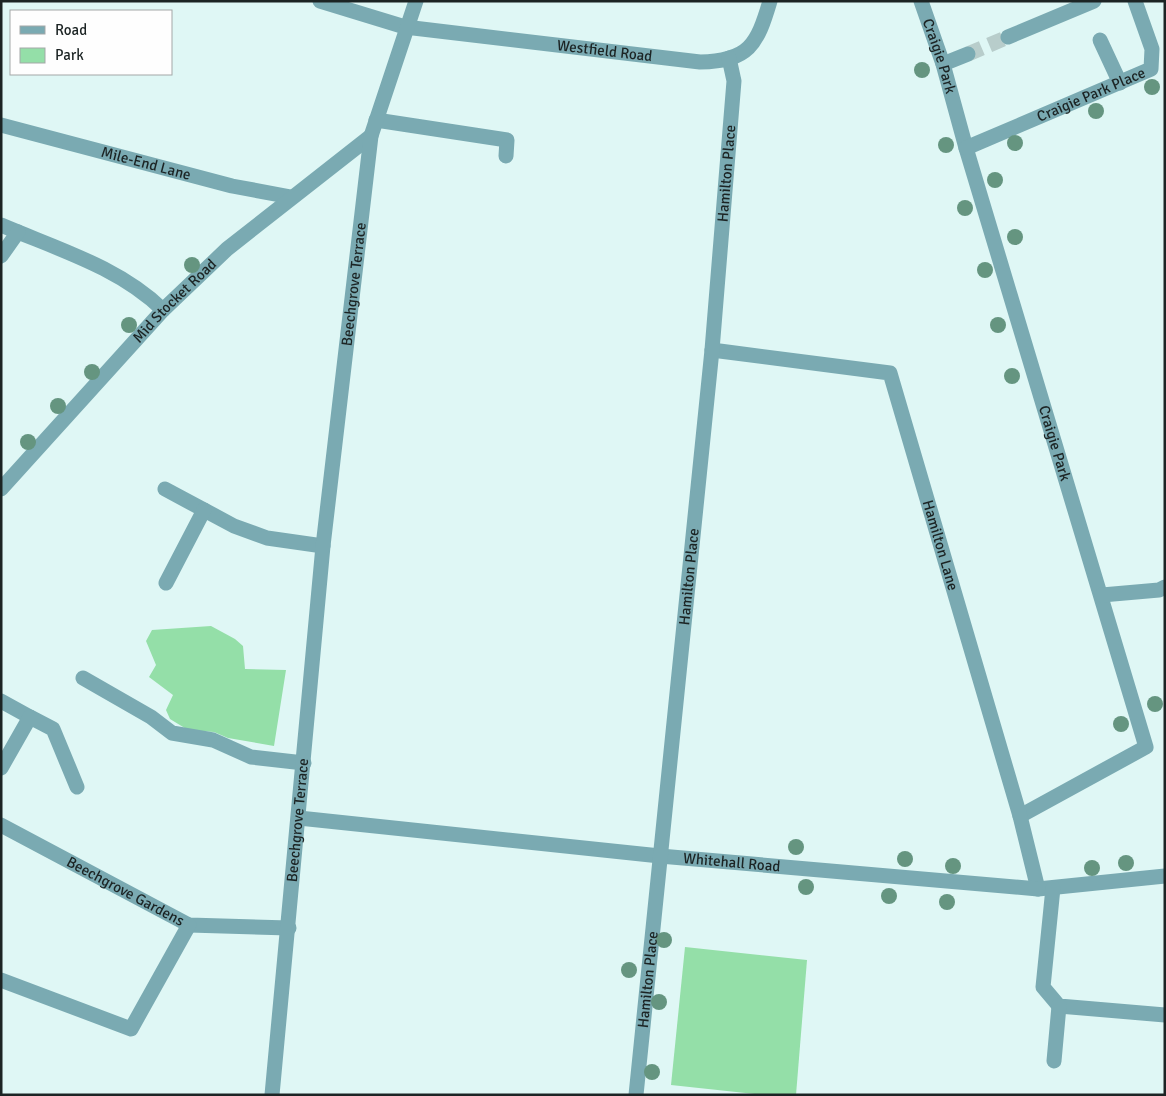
<svg xmlns="http://www.w3.org/2000/svg" width="1166" height="1096" viewBox="0 0 1166 1096" font-family="Signika,sans-serif">
<style>
.green{fill:#94dfa8}
.lines{fill:none;stroke-linecap:round;stroke-linejoin:round}
.minor-tunnel{stroke:#b8cdcb;stroke-width:15;stroke-dasharray:15 8;stroke-linecap:butt}
.minor{stroke:#7aaab2;stroke-width:15}
.tree{fill:#659580}
.labels{text-anchor:middle;dominant-baseline:central;stroke-width:5;stroke-linejoin:round;paint-order:stroke}
.street-label{font-size:15px;fill:#1c2424;stroke:#fefefe}
</style>
<rect width="100%" height="100%" fill="#dff7f5"/>
<!-- green -->
<g class="green">
<polygon points="211,626 235,639 243,646 245,669 286,670 274,746 228,738 214,732 188,730 170,719 166,710 173,695 149,677 156,665 146,641 152,630"/>
<polygon points="685,947 807,960 796,1095 765,1095 671,1085"/>
</g>
<g class="lines">
<!-- minor-tunnel -->
<polyline class="minor-tunnel" points="968,54 1008,37"/>
<!-- minor -->
<g class="minor">
<path id="s1" d="M320 1 405 27 700 62C749 61 757 45 770 1"/>
<path id="s2" d="M921 1 943 64 966 148 1146 747 1020 816"/>
<polyline points="1008,37 1094,1"/>
<polyline points="1100,40 1120,83"/>
<polyline points="943,64 968,54"/>
<polyline points="376,120 507,140 506,156"/>
<path id="s3" d="M1 125 232 186 291 197"/>
<path id="s4" d="M966 148 1151 69 1152 49 1135 1"/>
<path d="M1 225C57 249 119 267 163 310"/>
<polyline points="1,256 18,232"/>
<path id="s5" d="M712 350 890 373 1020 816 1038 889"/>
<path id="s6" d="M1 489 163 310 227 249 371 136"/>
<polyline points="165,489 234,526 267,538 323,546"/>
<polyline points="166,583 204,510"/>
<polyline points="1102,595 1159,590 1165,587"/>
<polyline points="83,678 151,717 172,733 213,740 251,757 304,763"/>
<polyline points="1,701 30,717"/>
<polyline points="1,768 30,717 53,729 77,787"/>
<path id="s7" d="M299 818 660 856 1038 889 1165 876"/>
<path id="s8" d="M1 825 189 925 289 928"/>
<polyline points="1053,888 1043,987 1059,1006 1165,1015"/>
<polyline points="1,980 131,1029 189,925"/>
<polyline points="1054,1061 1059,1006"/>
<path id="s9" d="M272 1095 323 546 371 136 416 1"/>
<path id="s10" d="M636 1095 712 350 734 81 729 58"/>
</g>
</g>
<!-- trees -->
<g class="tree">
<circle cx="922" cy="70" r="8"/>
<circle cx="1152" cy="87" r="8"/>
<circle cx="1096" cy="111" r="8"/>
<circle cx="1015" cy="143" r="8"/>
<circle cx="946" cy="145" r="8"/>
<circle cx="995" cy="180" r="8"/>
<circle cx="965" cy="208" r="8"/>
<circle cx="1015" cy="237" r="8"/>
<circle cx="192" cy="265" r="8"/>
<circle cx="985" cy="270" r="8"/>
<circle cx="129" cy="325" r="8"/>
<circle cx="998" cy="325" r="8"/>
<circle cx="92" cy="372" r="8"/>
<circle cx="1012" cy="376" r="8"/>
<circle cx="58" cy="406" r="8"/>
<circle cx="28" cy="442" r="8"/>
<circle cx="1155" cy="704" r="8"/>
<circle cx="1121" cy="724" r="8"/>
<circle cx="796" cy="847" r="8"/>
<circle cx="905" cy="859" r="8"/>
<circle cx="1126" cy="863" r="8"/>
<circle cx="953" cy="866" r="8"/>
<circle cx="1092" cy="868" r="8"/>
<circle cx="806" cy="887" r="8"/>
<circle cx="889" cy="896" r="8"/>
<circle cx="947" cy="902" r="8"/>
<circle cx="664" cy="940" r="8"/>
<circle cx="629" cy="970" r="8"/>
<circle cx="659" cy="1002" r="8"/>
<circle cx="652" cy="1072" r="8"/>
</g>
<g class="labels">
<!-- street labels -->
<g class="street-label">
<text stroke="none"><textPath href="#s1" startOffset="290">Westfield Road</textPath></text>
<text stroke="none"><textPath href="#s2" startOffset="58">Craigie Park</textPath></text>
<text stroke="none"><textPath href="#s4" startOffset="136">Craigie Park Place</textPath></text>
<text stroke="none"><textPath href="#s3" startOffset="150">Mile-End Lane</textPath></text>
<text stroke="none"><textPath href="#s10" startOffset="926">Hamilton Place</textPath></text>
<text stroke="none"><textPath href="#s9" startOffset="815">Beechgrove Terrace</textPath></text>
<text stroke="none"><textPath href="#s6" startOffset="256">Mid Stocket Road</textPath></text>
<text stroke="none"><textPath href="#s2" startOffset="462">Craigie Park</textPath></text>
<text stroke="none"><textPath href="#s5" startOffset="359">Hamilton Lane</textPath></text>
<text stroke="none"><textPath href="#s10" startOffset="521">Hamilton Place</textPath></text>
<text stroke="none"><textPath href="#s9" startOffset="276">Beechgrove Terrace</textPath></text>
<text stroke="none"><textPath href="#s7" startOffset="435">Whitehall Road</textPath></text>
<text stroke="none"><textPath href="#s8" startOffset="141">Beechgrove Gardens</textPath></text>
<text stroke="none"><textPath href="#s10" startOffset="116">Hamilton Place</textPath></text>
</g>
</g>
<!-- border -->
<rect width="1166" height="1096" fill="none" stroke="#1c2424" stroke-width="5"/>
<!-- legend -->
<rect x="10" y="10" width="162" height="65" fill="#fefefe" stroke="#a4a7a7"/>
<rect x="20" y="26" width="25" height="8" fill="#7aaab2" stroke="#a4a7a7"/>
<text x="55" y="35" font-size="15" fill="#1c2424">Road</text>
<rect x="20" y="48" width="25" height="15" fill="#94dfa8" stroke="#a4a7a7"/>
<text x="55" y="60" font-size="15" fill="#1c2424">Park</text>
</svg>
